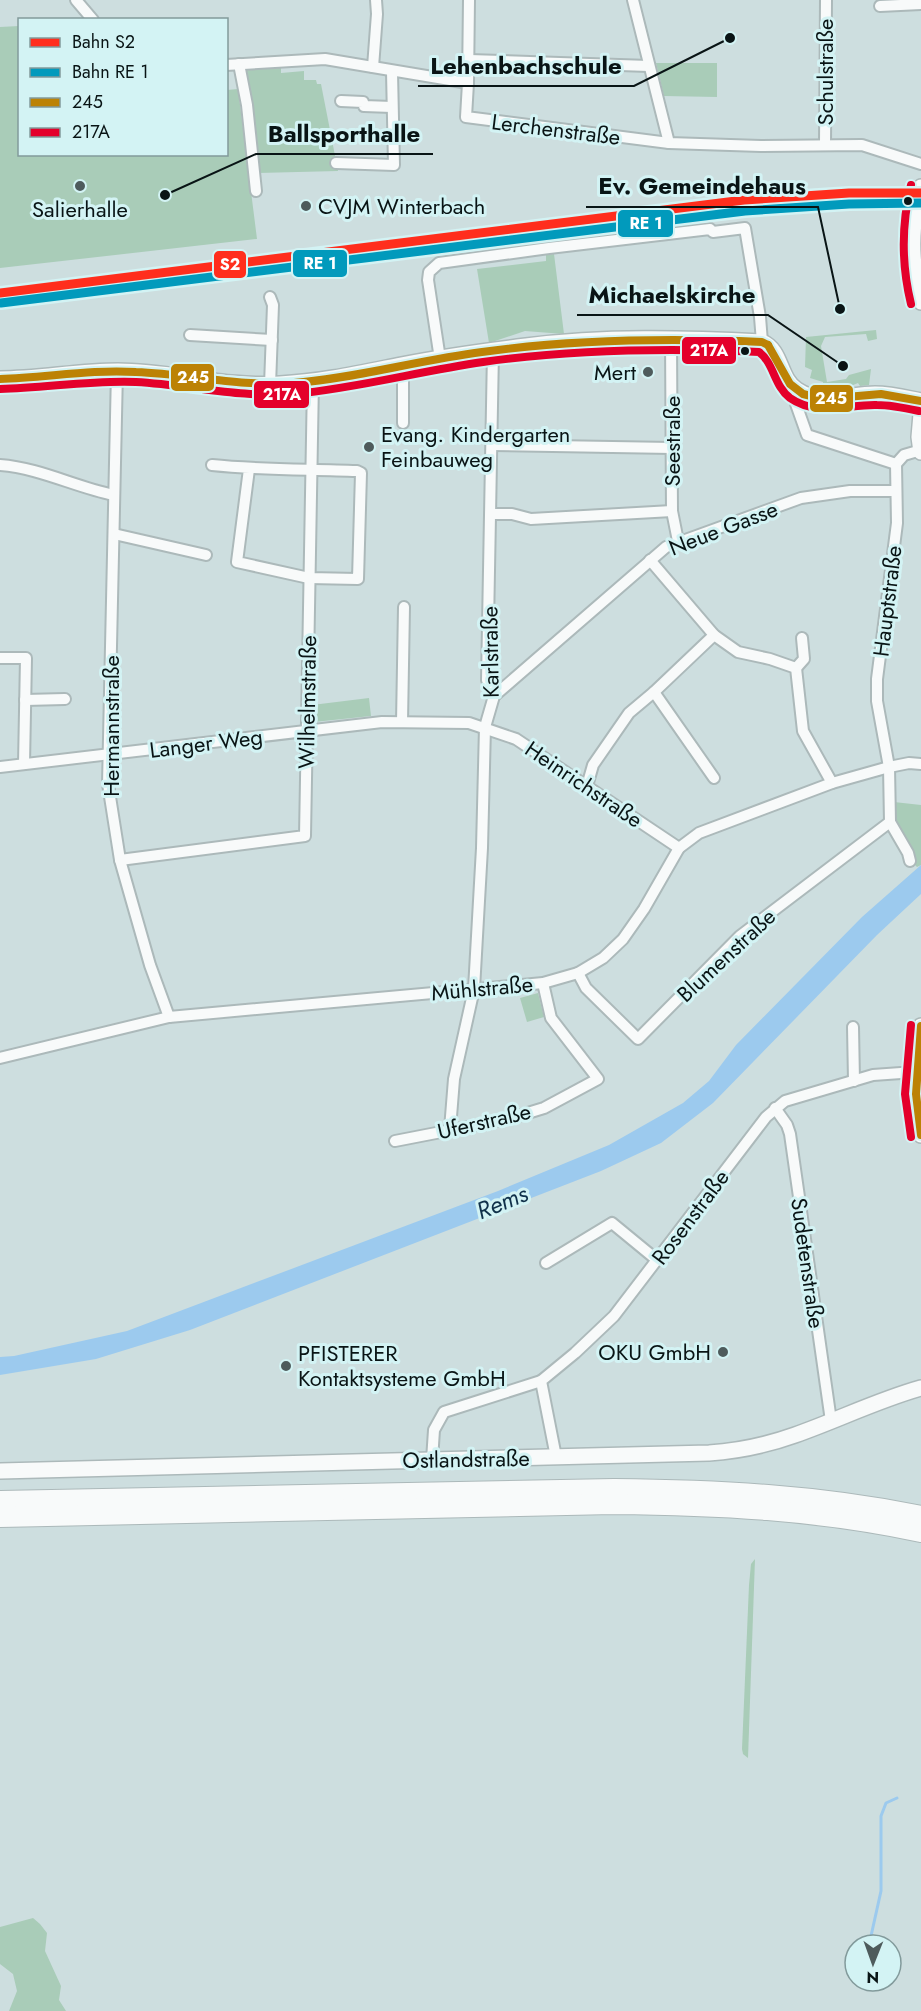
<svg xmlns="http://www.w3.org/2000/svg" width="921" height="2011" viewBox="0 0 921 2011" font-family="Jost,sans-serif">
<style>
.green{fill:#a9ccb8}
.water{fill:#9ccaee}
.lines{fill:none;stroke-linecap:round;stroke-linejoin:round}
.stream{stroke:#9ccaee;stroke-width:3}
.street-casing{stroke:#acb9ba;stroke-width:14}
.secondary-casing{stroke:#acb9ba;stroke-width:18}
.highway-casing{stroke:#acb9ba;stroke-width:22}
.street{stroke:#f8fafa;stroke-width:10}
.secondary{stroke:#f8fafa;stroke-width:15}
.highway{stroke:#f8fafa;stroke-width:20}
.bus-1-casing{stroke:#d3f3f4;stroke-width:12}
.bus-2-casing{stroke:#d3f3f4;stroke-width:12}
.bus-1{stroke:#bc8205;stroke-width:8}
.bus-2{stroke:#e4002b;stroke-width:8}
.rail-1-casing{stroke:#d3f3f4;stroke-width:14}
.rail-2-casing{stroke:#d3f3f4;stroke-width:14}
.rail-1{stroke:#ff2e1d;stroke-width:9}
.rail-2{stroke:#019abc;stroke-width:9}
.poi-dot{fill:#4e5b5c;stroke:#d3f3f4;stroke-width:2}
.bus-dot{fill:#091415;stroke:#d3f3f4;stroke-width:2}
.labels{text-anchor:middle;dominant-baseline:central;stroke-width:6;stroke-linejoin:round;paint-order:stroke}
.street-label{font-size:22px;fill:#091415;stroke:#d3f3f4}
.poi-label{font-size:22px;fill:#091415;stroke:#d3f3f4;text-anchor:start}
.water-label{font-size:24px;font-style:italic;fill:#10314a;stroke:#d3f3f4}
.leader{fill:none;stroke:#091415;stroke-width:2}
.callout-dot{fill:#091415;stroke:#d3f3f4;stroke-width:2}
.callout-label{font-size:24px;text-anchor:middle;font-weight:bold;fill:#091415;stroke:#d3f3f4;stroke-width:6;stroke-linejoin:round;paint-order:stroke}
.line-badge{stroke:#d3f3f4;stroke-width:2}
.badge-label{font-size:16px;text-anchor:middle;font-weight:bold;fill:#fff}
</style>
<rect width="100%" height="100%" fill="#cddedf"/>
<!-- green -->
<g class="green">
<polygon points="19,26 20,154 226,154 227,90 238,89 257,239 0,268 0,27"/>
<polygon points="656,63 717,63 717,97 664,96"/>
<path d="M281 67V73L304 71V80H316L317 84H321L338 171 258 173C257 134 253 108 244 70Z"/>
<polygon points="554,254 564,334 525,331 489,343 477,269 546,261 546,255"/>
<polygon points="876,330 877,339 868,341 866,334 825,337 821,346 827,382 846,379 849,375 871,369 869,385 860,386 858,383 841,390 823,386 823,382 810,378 812,370 805,367 806,337"/>
<polygon points="369,698 371,716 314,722 312,705"/>
<polygon points="894,802 921,805 921,865 917,867 915,865 912,849 893,818"/>
<polygon points="538,993 544,1017 527,1022 520,998"/>
<polygon points="755,1559 748,1758 743,1754 742,1749 749,1585 751,1564"/>
<polygon points="33,1918 40,1924 47,1933 45,1951 61,1986 59,2000 66,2011 9,2011 17,1991 13,1974 0,1964 0,1927"/>
</g>
<!-- water -->
<polygon class="water" points="921,865 921,894 877,935 713,1103 661,1143 601,1171 190,1330 96,1359 0,1375 0,1357 14,1356 127,1331 498,1191 609,1145 683,1103 709,1081 736,1045 862,917"/>
<g class="lines">
<!-- stream -->
<polyline class="stream" points="869,1945 881,1891 881,1816 886,1803 897,1798"/>
<!-- street casing -->
<g class="street-casing">
<g id="street">
<polyline points="76,0 93,20"/>
<polyline points="633,0 669,143"/>
<polyline points="880,6 921,4"/>
<polyline points="469,60 649,66"/>
<polyline points="239,64 247,105 256,191"/>
<polyline points="226,65 325,59 468,83 466,117 669,143 761,146 862,145 921,164"/>
<polyline points="373,67 377,14 376,0"/>
<polyline points="468,83 469,0"/>
<polyline points="341,101 363,102 364,106 392,107"/>
<polyline points="825,144 826,0"/>
<polyline points="336,163 394,165 392,72"/>
<polyline points="190,335 272,340"/>
<polyline points="671,339 672,511 678,541"/>
<polyline points="440,359 428,280 429,272 439,263 549,248 710,229 713,232 745,228 760,317 762,342"/>
<polyline points="403,365 403,423"/>
<polyline points="117,371 108,784 120,860 150,965 169,1017"/>
<polyline points="270,385 273,305 270,297"/>
<polyline points="799,392 796,404 807,435 896,464"/>
<polyline points="492,445 672,448"/>
<path d="M0 465C40 468 75 487 114 495"/>
<path d="M212 465C260 470 308 469 357 471L361 473 358 579 309 578 237 562 249 469"/>
<polyline points="491,514 512,514 531,519 672,511"/>
<polyline points="114,534 206,555"/>
<polyline points="650,560 714,635 738,652 770,659 796,668 803,731 832,783"/>
<polyline points="0,658 26,658 24,764"/>
<polyline points="796,668 804,659 802,638"/>
<polyline points="654,692 714,778"/>
<polyline points="494,696 666,547 801,498 850,491 895,491"/>
<polyline points="25,700 65,699"/>
<polyline points="402,722 404,607"/>
<polyline points="0,767 382,722 469,723 516,739 679,848"/>
<polyline points="587,786 593,765 629,713 654,692 714,635"/>
<polyline points="120,860 305,836 313,381"/>
<polyline points="910,861 908,853 890,822 889,767 877,701 877,679 897,523 896,464 904,455 921,450"/>
<polyline points="578,973 586,988 638,1039 740,936 890,822"/>
<polyline points="853,1027 854,1081"/>
<polyline points="0,1058 169,1017 543,983 578,973 603,958 623,939 644,909 679,848 699,833 832,783 889,767 909,763 921,764"/>
<polyline points="775,1108 787,1125 790,1134 831,1421"/>
<polyline points="450,1129 454,1079 474,989 482,848 485,727 494,696 487,680 493,351"/>
<polyline points="395,1141 508,1119 544,1108 598,1079 551,1018 543,983"/>
<polyline points="546,1263 612,1223 657,1260"/>
<polyline points="556,1457 541,1381 575,1353 614,1316 766,1117 785,1101 873,1075 915,1072"/>
<polyline points="432,1460 434,1430 444,1412 541,1381"/>
</g>
</g>
<!-- secondary casing -->
<g class="secondary-casing">
<g id="secondary">
<path d="M921 187C910 229 910 259 921 302"/>
<path d="M0 379C39 379 78 371 118 371 172 371 226 388 280 384 321 382 361 373 401 365 442 357 485 351 526 346 604 336 684 338 762 342 782 350 779 379 797 390 820 406 849 394 875 394 891 394 906 398 921 401"/>
<polyline points="921,414 919,437 921,452"/>
<path d="M921 1026C916 1062 912 1098 921 1135"/>
<path d="M0 1471 709 1453C739 1451 767 1445 795 1435 838 1420 878 1400 921 1388"/>
</g>
</g>
<!-- highway casing -->
<g class="highway-casing">
<g id="highway">
<path d="M0 1501 614 1489C717 1490 819 1495 921 1516"/>
<path d="M0 1517 613 1504C717 1505 819 1510 921 1532"/>
</g>
</g>
<!-- street -->
<use href="#street" class="street"/>
<!-- secondary -->
<use href="#secondary" class="secondary"/>
<!-- highway -->
<use href="#highway" class="highway"/>
<!-- bus-1 casing -->
<g class="bus-1-casing">
<g id="bus-1">
<polyline points="768,345 790,384 803,394 823,399 881,394 921,401"/>
<path d="M0 379C45 378 90 369 136 372 189 374 240 387 294 383 357 378 419 360 482 352 575 339 668 338 762 342L768 345"/>
<polyline points="921,1026 916,1094 921,1135"/>
</g>
</g>
<!-- bus-2 casing -->
<g class="bus-2-casing">
<g id="bus-2">
<path d="M911 304C901 263 901 226 911 185"/>
<path d="M0 389C46 388 91 380 136 382 190 385 241 398 294 394 358 388 420 371 483 362 575 349 666 348 759 352 774 363 774 386 790 398 817 417 848 404 877 405 891 405 905 408 919 411"/>
<polyline points="911,1025 905,1094 911,1137"/>
</g>
</g>
<!-- bus-1 -->
<use href="#bus-1" class="bus-1"/>
<!-- bus-2 -->
<use href="#bus-2" class="bus-2"/>
<!-- rail-1 casing -->
<g class="rail-1-casing">
<polyline id="rail-1" points="0,293 744,200 849,193 921,193"/>
</g>
<!-- rail-2 casing -->
<g class="rail-2-casing">
<polyline id="rail-2" points="1,303 745,211 849,204 921,203"/>
</g>
<!-- rail-1 -->
<use href="#rail-1" class="rail-1"/>
<!-- rail-2 -->
<use href="#rail-2" class="rail-2"/>
</g>
<!-- markers -->
<g class="poi-dot">
<circle cx="80" cy="186" r="6"/>
<circle cx="306" cy="206" r="6"/>
<circle cx="648" cy="372" r="6"/>
<circle cx="369" cy="447" r="6"/>
<circle cx="723" cy="1352" r="6"/>
<circle cx="286" cy="1366" r="6"/>
</g>
<g class="bus-dot">
<circle cx="908" cy="201" r="5"/>
<circle cx="745" cy="351" r="5"/>
</g>
<g class="labels">
<!-- street labels -->
<g class="street-label">
<text transform="translate(825 72) rotate(-90)">Schulstraße</text>
<text transform="translate(556 129) rotate(7)">Lerchenstraße</text>
<text transform="translate(672 441) rotate(-90)">Seestraße</text>
<text transform="translate(723 528) rotate(-21)">Neue Gasse</text>
<text transform="translate(887 601) rotate(-83)">Hauptstraße</text>
<text transform="translate(490 652) rotate(-91)">Karlstraße</text>
<text transform="translate(307 702) rotate(-89)">Wilhelmstraße</text>
<text transform="translate(111 726) rotate(-90)">Hermannstraße</text>
<text transform="translate(206 743) rotate(-7)">Langer Weg</text>
<text transform="translate(584 784) rotate(34)">Heinrichstraße</text>
<text transform="translate(726 955) rotate(-43)">Blumenstraße</text>
<text transform="translate(482 988) rotate(-5)">Mühlstraße</text>
<text transform="translate(484 1121) rotate(-13)">Uferstraße</text>
<text transform="translate(690 1217) rotate(-53)">Rosenstraße</text>
<text transform="translate(808 1263) rotate(82)">Sudetenstraße</text>
<text transform="translate(466 1459) rotate(-1)">Ostlandstraße</text>
</g>
<!-- poi labels -->
<g class="poi-label">
<text x="318" y="206">CVJM Winterbach</text>
<text x="80" y="209" text-anchor="middle">Salierhalle</text>
<text x="636" y="372" text-anchor="end">Mert</text>
<text x="381" y="434">Evang. Kindergarten<tspan x="381" dy="25">Feinbauweg</tspan></text>
<text x="711" y="1352" text-anchor="end">OKU GmbH</text>
<text x="298" y="1353">PFISTERER<tspan x="298" dy="25">Kontaktsysteme GmbH</tspan></text>
</g>
<!-- water labels -->
<g class="water-label">
<text transform="translate(502 1202) rotate(-22)">Rems</text>
</g>
</g>
<!-- callouts -->
<path class="leader" d="M730 38L634 86H418M165 195L256 154H433M840 309L818 207H586M843 366L768 315H577"/>
<g class="callout-dot">
<circle cx="730" cy="38" r="6"/>
<circle cx="165" cy="195" r="6"/>
<circle cx="840" cy="309" r="6"/>
<circle cx="843" cy="366" r="6"/>
</g>
<g class="callout-label">
<text x="526" y="74">Lehenbachschule</text>
<text x="344" y="142">Ballsporthalle</text>
<text x="702" y="194">Ev. Gemeindehaus</text>
<text x="672" y="303">Michaelskirche</text>
</g>
<g class="line-badge">
<rect x="617" y="209" width="57" height="29" rx="6" fill="#019abc"/>
<rect x="292" y="249" width="56" height="29" rx="6" fill="#019abc"/>
<rect x="213" y="250" width="34" height="29" rx="6" fill="#ff2e1d"/>
<rect x="681" y="336" width="56" height="29" rx="6" fill="#e4002b"/>
<rect x="170" y="363" width="45" height="29" rx="6" fill="#bc8205"/>
<rect x="253" y="380" width="57" height="29" rx="6" fill="#e4002b"/>
<rect x="809" y="384" width="45" height="29" rx="6" fill="#bc8205"/>
</g>
<g class="badge-label">
<text x="646" y="229">RE 1</text>
<text x="320" y="269">RE 1</text>
<text x="230" y="270">S2</text>
<text x="709" y="356">217A</text>
<text x="193" y="383">245</text>
<text x="282" y="400">217A</text>
<text x="831" y="404">245</text>
</g>
<!-- legend -->
<rect x="18" y="18" width="210" height="138" fill="#d3f3f4" stroke="#829a9b" stroke-width="1.5"/>
<rect x="30" y="38" width="30" height="9" fill="#ff2e1d" stroke="#829a9b" stroke-width="1.5"/>
<text x="72" y="48" font-size="18" fill="#091415">Bahn S2</text>
<rect x="30" y="68" width="30" height="9" fill="#019abc" stroke="#829a9b" stroke-width="1.5"/>
<text x="72" y="78" font-size="18" fill="#091415">Bahn RE 1</text>
<rect x="30" y="98" width="30" height="9" fill="#bc8205" stroke="#829a9b" stroke-width="1.5"/>
<text x="72" y="108" font-size="18" fill="#091415">245</text>
<rect x="30" y="128" width="30" height="9" fill="#e4002b" stroke="#829a9b" stroke-width="1.5"/>
<text x="72" y="138" font-size="18" fill="#091415">217A</text>
<!-- north arrow -->
<g transform="translate(873 1963) rotate(181)"><circle r="28" fill="#d3f3f4" stroke="#829a9b" stroke-width="1.5"/>
<path d="M0-4.5L10 22L0 15L-10 22Z" fill="#4e5b5c"/>
<text y="-9" font-size="16" font-weight="bold" text-anchor="middle" fill="#091415">N</text>
</g>
</svg>
